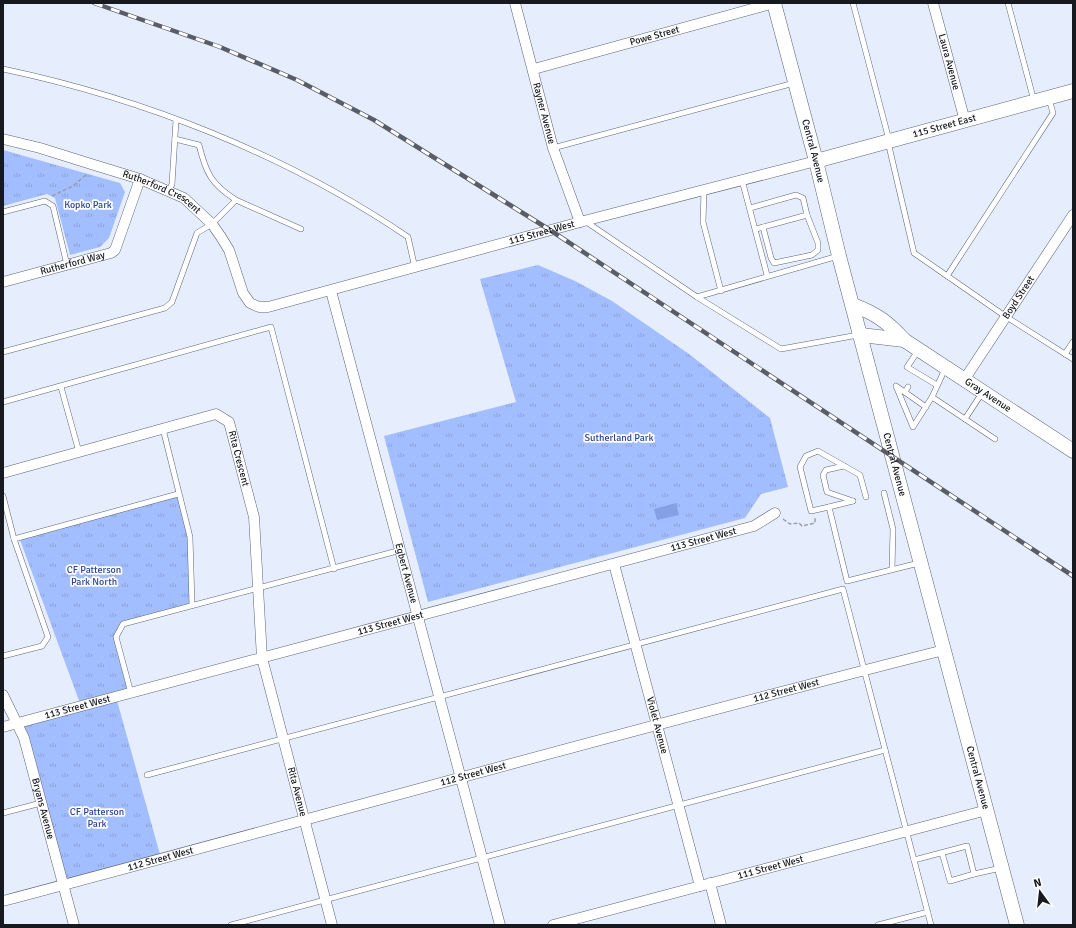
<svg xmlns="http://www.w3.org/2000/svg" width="1076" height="928" viewBox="0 0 1076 928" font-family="Signika,sans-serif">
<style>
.park{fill:url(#park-tufts)}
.water{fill:#85a1e6}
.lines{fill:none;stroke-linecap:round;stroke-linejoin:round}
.lane-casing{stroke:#5d6575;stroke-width:6}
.street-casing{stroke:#5d6575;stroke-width:11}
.secondary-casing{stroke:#5d6575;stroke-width:15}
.path{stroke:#989eab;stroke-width:1.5;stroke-dasharray:4 2;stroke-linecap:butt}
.lane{stroke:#fff;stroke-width:5}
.street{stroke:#fff;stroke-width:10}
.secondary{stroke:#fff;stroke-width:14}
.rail-casing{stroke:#595d67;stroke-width:4.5}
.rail{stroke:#fff;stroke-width:3;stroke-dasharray:9;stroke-linecap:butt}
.labels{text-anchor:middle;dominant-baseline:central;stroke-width:3.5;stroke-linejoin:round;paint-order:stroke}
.street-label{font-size:10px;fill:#161920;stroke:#fff}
.park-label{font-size:10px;fill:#2a4594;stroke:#fff}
</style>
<defs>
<pattern id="park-tufts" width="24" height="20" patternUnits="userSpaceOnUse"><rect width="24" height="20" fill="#a3befe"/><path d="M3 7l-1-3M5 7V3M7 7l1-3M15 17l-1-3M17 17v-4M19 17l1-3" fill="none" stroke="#8ca3d9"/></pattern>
</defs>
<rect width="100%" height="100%" fill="#e6edfd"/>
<!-- park -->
<g class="park">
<polygon points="3,150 120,183 125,192 109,238 100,247 70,255 55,198 47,194 3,206"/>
<polygon points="538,265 575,281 612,301 689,354 770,418 788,487 761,494 745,518 428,602 384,436 516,402 480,279"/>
<polygon points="178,494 190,537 192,605 123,624 116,637 131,693 116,697 161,858 63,885 16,723 81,706 19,537"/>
</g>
<!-- water -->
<polygon class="water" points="676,503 679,515 657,520 654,509"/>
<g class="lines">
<!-- lane casing -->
<g class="lane-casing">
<g id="lane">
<polyline points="853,3 889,140"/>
<polyline points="1008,3 1034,101"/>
<path d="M3 69C145 99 287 155 408 237L415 268"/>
<path d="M175 139 199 145C206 173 211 184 236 200"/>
<polyline points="888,142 914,253 1005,316 1073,359"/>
<polyline points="553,148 794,83"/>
<polyline points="742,180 767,275"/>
<polyline points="704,190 703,222 721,291"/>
<polyline points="169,191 172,184 176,120"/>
<polyline points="750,208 796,195 803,198 807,215 756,229"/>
<polyline points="3,212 45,201 53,206 67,265"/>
<polyline points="585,221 697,297 781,349 858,335"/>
<polyline points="763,227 771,258 774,263 812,255 818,250 818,243 807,215"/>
<polyline points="947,276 1053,113 1049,99"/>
<polyline points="697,297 838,256"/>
<polyline points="918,351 907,367 937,385"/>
<polyline points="3,352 165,308 172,302 197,233 212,224 236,200 301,229"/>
<polyline points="1065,354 1073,342"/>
<polyline points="945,369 932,397 965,419"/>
<polyline points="61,387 79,452"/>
<polyline points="905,392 908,387"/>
<polyline points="982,393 965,419 995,439"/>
<polyline points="3,402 271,327 334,569"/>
<polyline points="926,407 896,386 913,427 932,397"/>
<polyline points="163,429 190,537 192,605"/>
<polyline points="844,466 826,470 823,475 827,492 853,501"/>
<polyline points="884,493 893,529 892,569"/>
<polyline points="3,496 14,539 48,637 42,646 3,656"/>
<polyline points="853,501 829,507 847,581 919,563"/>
<polyline points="829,507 811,511 800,467 806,456 818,451 860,475 866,497"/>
<polyline points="14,539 178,494"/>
<polyline points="131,693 116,637 123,624 401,550"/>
<polyline points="147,775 843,589 931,925"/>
<polyline points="3,813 41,803"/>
<polyline points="942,853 950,881 974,874"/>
<polyline points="914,860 967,846 974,874 1001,868"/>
<polyline points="231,925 885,750"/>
<polyline points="878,925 928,912"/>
</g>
</g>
<!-- street casing -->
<g class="street-casing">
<g id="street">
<path id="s1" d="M515 3 553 148 580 222"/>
<path id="s2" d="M933 3 965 121"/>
<path id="s3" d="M534 69 774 3"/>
<path id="s4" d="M3 139 40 148 91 164 140 179 184 198 212 224 221 237 229 250 243 293 250 303 259 307H268L584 221 816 161"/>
<path id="s5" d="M3 282 111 253 115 250 140 179"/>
<path id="s6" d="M331 291 500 925"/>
<path id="s7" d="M964 380 1073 215"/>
<path id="s8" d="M3 473 216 414 229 422 254 517 262 658 332 925"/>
<path id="s9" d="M614 564 700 886"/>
<path id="s10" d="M3 695 24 738 74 925"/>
<path id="s11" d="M3 727 754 526 775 513"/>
<polyline points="710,883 721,925"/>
<path id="s12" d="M3 901C317 818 630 729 944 650"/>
<path id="s13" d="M553 925 987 810"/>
</g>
</g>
<!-- secondary casing -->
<g class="secondary-casing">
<g id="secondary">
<path id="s14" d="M774 3 816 161 839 256 1017 925"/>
<path id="s15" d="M816 161 1073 91"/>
<path id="s16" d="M853 305C875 313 888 322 904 340L1073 451"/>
<polyline points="861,335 904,340"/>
</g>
</g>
<!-- path -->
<g class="path">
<polyline points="52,196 73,186 87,174"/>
<polyline points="783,519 790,524 799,523 802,526 815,523 815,518"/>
</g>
<!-- lane -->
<use href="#lane" class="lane"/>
<!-- street -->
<use href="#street" class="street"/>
<!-- secondary -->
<use href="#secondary" class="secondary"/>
<!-- rail casing -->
<g class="rail-casing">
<polyline id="rail" points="94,3 220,47 297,80 374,120 550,230 1073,576"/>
</g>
<!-- rail -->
<use href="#rail" class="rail"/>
</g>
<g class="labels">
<!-- street labels -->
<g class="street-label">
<text stroke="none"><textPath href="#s3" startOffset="125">Powe Street</textPath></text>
<text stroke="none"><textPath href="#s2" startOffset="61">Laura Avenue</textPath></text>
<text stroke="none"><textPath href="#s1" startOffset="114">Rayner Avenue</textPath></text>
<text stroke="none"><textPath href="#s15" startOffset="133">115 Street East</textPath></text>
<text stroke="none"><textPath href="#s14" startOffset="153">Central Avenue</textPath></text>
<text stroke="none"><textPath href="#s4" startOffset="168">Rutherford Crescent</textPath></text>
<text stroke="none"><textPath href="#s4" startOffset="620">115 Street West</textPath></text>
<text stroke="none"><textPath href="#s5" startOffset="72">Rutherford Way</textPath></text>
<text stroke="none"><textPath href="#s7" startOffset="99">Boyd Street</textPath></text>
<text stroke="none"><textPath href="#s16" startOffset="163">Gray Avenue</textPath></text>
<text stroke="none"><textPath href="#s8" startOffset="274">Rita Crescent</textPath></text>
<text stroke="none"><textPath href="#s14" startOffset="477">Central Avenue</textPath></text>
<text stroke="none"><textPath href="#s11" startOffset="725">113 Street West</textPath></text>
<text stroke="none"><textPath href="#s6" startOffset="292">Egbert Avenue</textPath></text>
<text stroke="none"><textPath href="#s11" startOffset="401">113 Street West</textPath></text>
<text stroke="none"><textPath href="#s12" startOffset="811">112 Street West</textPath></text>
<text stroke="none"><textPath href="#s11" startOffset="77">113 Street West</textPath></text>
<text stroke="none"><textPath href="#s9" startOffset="167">Violet Avenue</textPath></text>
<text stroke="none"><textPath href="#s12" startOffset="487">112 Street West</textPath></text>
<text stroke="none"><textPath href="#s14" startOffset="801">Central Avenue</textPath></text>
<text stroke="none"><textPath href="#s8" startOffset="614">Rita Avenue</textPath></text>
<text stroke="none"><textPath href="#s10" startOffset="121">Bryans Avenue</textPath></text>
<text stroke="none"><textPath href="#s12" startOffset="163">112 Street West</textPath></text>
<text stroke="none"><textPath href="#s13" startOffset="225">111 Street West</textPath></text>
</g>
<!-- park labels -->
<g class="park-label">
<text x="88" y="205">Kopko Park</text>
<text x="619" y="438">Sutherland Park</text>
<text x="94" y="570">CF Patterson<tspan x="94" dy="12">Park North</tspan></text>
<text x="97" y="812">CF Patterson<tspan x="97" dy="12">Park</tspan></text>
</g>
</g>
<!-- border -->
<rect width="1076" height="928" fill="none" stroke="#161920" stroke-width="8"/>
<!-- north arrow -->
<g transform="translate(1040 892) rotate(345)" stroke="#ffffff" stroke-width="3" paint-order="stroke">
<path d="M0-3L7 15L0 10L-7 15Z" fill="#161920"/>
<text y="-6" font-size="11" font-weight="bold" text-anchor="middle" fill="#161920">N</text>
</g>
</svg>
